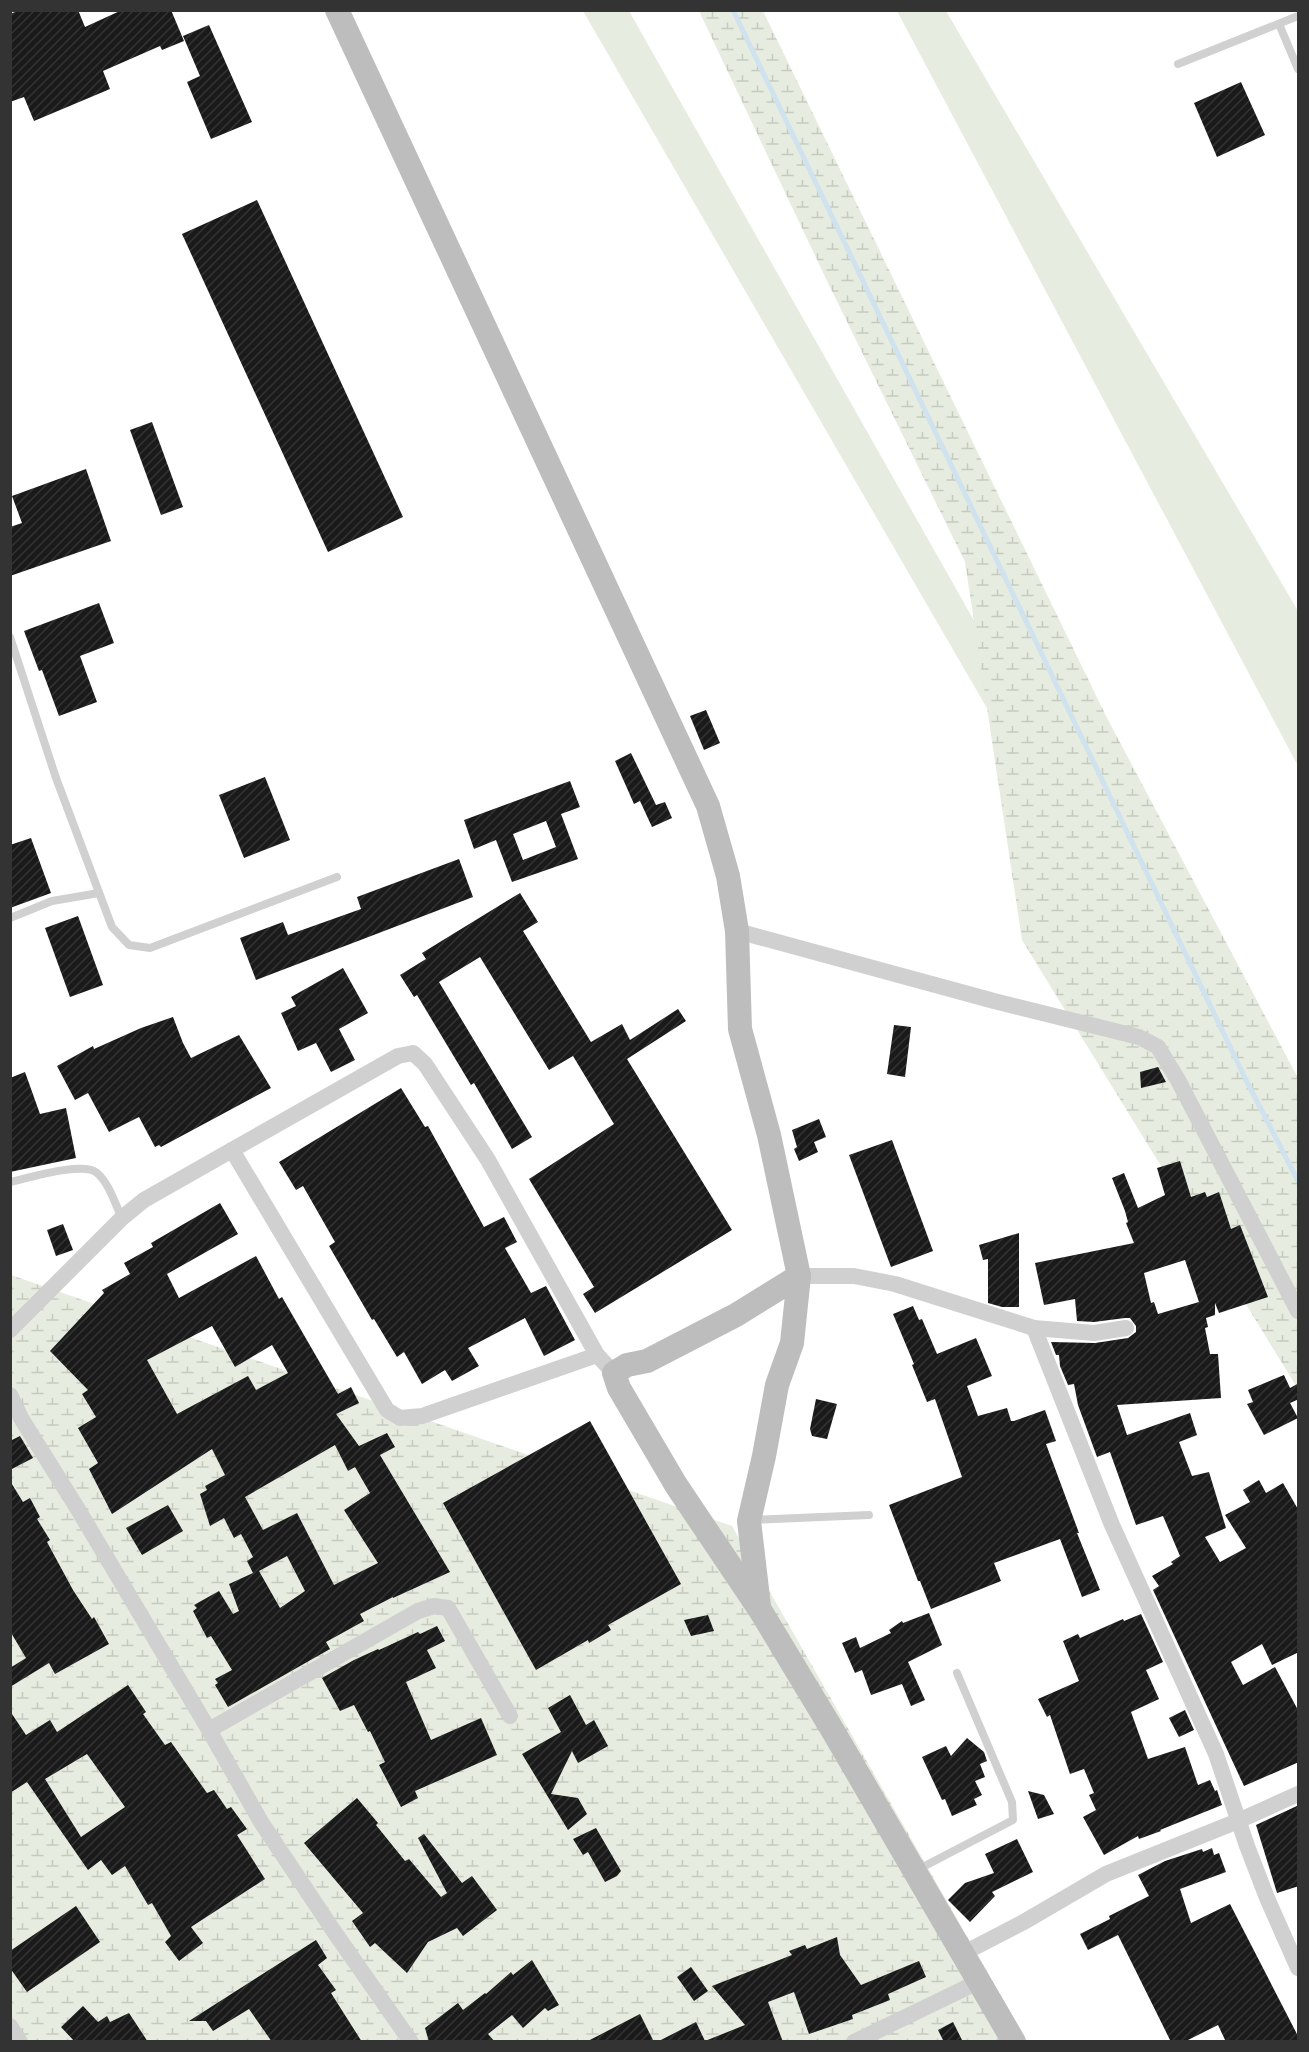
<svg xmlns="http://www.w3.org/2000/svg" width="1309" height="2052" viewBox="0 0 1309 2052" font-family="Montserrat,sans-serif">
<style>
.green{fill:#e6ecdf}
.wetland{fill:url(#wetland-marsh)}
.lines{fill:none;stroke-linecap:round;stroke-linejoin:round}
.stream{stroke:#cfe2ee;stroke-width:5}
.building{fill:url(#building-hatch);fill-rule:evenodd}
.lane{stroke:#d0d0d0;stroke-width:8}
.street{stroke:#d0d0d0;stroke-width:16}
.secondary{stroke:#bdbdbd;stroke-width:24}
</style>
<defs>
<pattern id="wetland-marsh" width="20" height="14" patternUnits="userSpaceOnUse" patternTransform="scale(1.5)"><rect width="20" height="14" fill="#e6ecdf"/><path d="M1 5h8M5 5V1M11 12h8M15 12V8" fill="none" stroke="#c6cbc0"/></pattern>
<pattern id="building-hatch" width="6" height="6" patternUnits="userSpaceOnUse" patternTransform="scale(1.5)"><rect width="6" height="6" fill="#1a1a1a"/><path d="M-1 1l2-2M0 6l6-6M5 7l2-2" fill="none" stroke="#333"/></pattern>
</defs>
<rect width="100%" height="100%" fill="#fff"/>
<!-- green -->
<g class="green">
<polygon points="583,11 629,11 1298,1193 1298,1245"/>
<polygon points="897,11 946,11 1298,611 1298,766"/>
</g>
<!-- wetland -->
<g class="wetland">
<polygon points="699,11 763,11 1107,718 1298,1078 1298,1389 1022,940 965,562 828,283"/>
<polygon points="11,1275 732,1526 1027,2041 11,2042"/>
</g>
<g class="lines">
<!-- stream -->
<polyline class="stream" points="733,10 1245,1078 1298,1181"/>
</g>
<!-- building -->
<g class="building">
<polygon points="20,10 78,10 85,27 122,10 171,10 184,41 162,50 160,46 103,71 110,89 34,121 24,97 10,102 10,14"/>
<polygon points="209,25 252,122 211,139 187,82 200,76 183,36"/>
<polygon points="1241,82 1265,135 1217,157 1194,103"/>
<polygon points="257,200 403,517 328,552 182,234"/>
<polygon points="152,422 183,507 161,515 130,430"/>
<polygon points="86,469 111,541 10,576 10,527 22,523 12,496"/>
<polygon points="99,603 114,643 80,656 97,702 59,716 42,670 39,671 24,631"/>
<polygon points="706,710 720,743 704,750 690,716"/>
<polygon points="631,753 656,805 665,802 672,818 652,827 640,801 634,804 615,761"/>
<polygon points="265,777 290,840 244,858 219,795"/>
<path d="M570 781 580 807 561 814 578 859 512 882 496 840 474 849 464 820ZM546 821 556 847 523 860 513 834Z"/>
<polygon points="31,838 51,893 10,908 10,845"/>
<polygon points="459,859 473,897 256,980 240,938 283,922 288,935 361,909 357,897"/>
<polygon points="520,893 538,922 523,931 591,1042 622,1024 630,1040 678,1009 686,1021 627,1059 732,1230 595,1313 583,1294 594,1287 529,1179 614,1124 573,1056 549,1070 480,957 439,982 532,1137 512,1149 474,1083 471,1085 417,995 414,997 400,975 426,959 422,953"/>
<polygon points="78,916 103,985 70,997 45,928"/>
<polygon points="343,968 368,1013 339,1029 355,1060 331,1072 316,1043 298,1051 281,1013 296,1006 291,997"/>
<polygon points="173,1017 183,1043 191,1058 239,1035 271,1088 161,1147 159,1145 155,1147 139,1117 109,1132 88,1093 75,1100 57,1066 93,1046 94,1049 141,1028"/>
<polygon points="894,1025 911,1027 905,1077 887,1074"/>
<polygon points="1158,1067 1166,1082 1141,1088 1140,1072"/>
<polygon points="25,1072 40,1114 66,1108 76,1158 10,1172 10,1078"/>
<polygon points="401,1088 425,1127 428,1126 484,1227 504,1217 517,1242 505,1248 531,1293 546,1286 575,1340 544,1356 525,1318 468,1348 479,1366 452,1381 445,1370 422,1384 404,1352 397,1357 374,1319 372,1320 329,1246 335,1242 303,1186 296,1190 279,1162"/>
<polygon points="819,1119 826,1137 814,1142 818,1152 799,1161 794,1149 797,1147 792,1130"/>
<polygon points="892,1140 933,1251 891,1267 849,1155"/>
<path d="M1180 1161 1191 1197 1205 1192 1207 1197 1219 1192 1231 1229 1240 1225 1268 1297 1219 1313 1215 1303V1315L1206 1318 1208 1327 1205 1328 1210 1354H1218L1221 1398 1117 1405 1127 1435 1190 1413 1197 1435 1179 1442 1192 1476 1209 1472 1226 1528 1205 1537 1220 1562 1246 1548 1225 1515 1250 1502 1243 1490 1259 1480 1266 1493 1283 1483 1299 1511V1652L1272 1665 1262 1644 1231 1662 1243 1685 1275 1667 1299 1712V1762L1244 1786 1153 1590 1159 1586 1152 1576 1173 1564 1171 1562 1180 1556 1163 1516 1136 1525 1110 1452 1097 1457 1078 1405 1074 1384 1068 1385 1060 1366 1059 1355H1056L1051 1342 1095 1343 1128 1338 1136 1332V1326L1130 1318H1125L1094 1322 1077 1321 1075 1299 1044 1305 1035 1263 1134 1243 1126 1223 1128 1222 1125 1211 1112 1178 1124 1173 1138 1208 1165 1195 1157 1168ZM1185 1260 1199 1302 1158 1314 1154 1302 1151 1303 1144 1273Z"/>
<path d="M220 1203 238 1234 167 1274 179 1298 256 1256 279 1299 282 1297 338 1394 351 1387 359 1403 336 1414 359 1446 387 1433 395 1447 380 1455 450 1572 393 1598V1597L360 1614 364 1621 326 1642 330 1649 228 1707 215 1685 218 1683 215 1679 232 1670 211 1636 207 1638 193 1611 197 1608 194 1605 219 1591 233 1614 239 1611 229 1584 253 1573 247 1561 253 1557 241 1534 234 1538 224 1518 210 1526 200 1494 207 1490 205 1486 225 1475 212 1449 112 1514 89 1469 98 1463 78 1428 96 1417 82 1394 88 1390 50 1351 104 1293 102 1290 130 1274 124 1263 153 1247 151 1243ZM212 1326 235 1367 272 1345 288 1373 256 1390 248 1376 177 1414 147 1360ZM335 1445 348 1471 355 1467 370 1493 344 1510 378 1563 334 1585 297 1513 263 1530 245 1497ZM287 1556 305 1591 280 1608 259 1571Z"/>
<polygon points="63,1224 73,1250 56,1256 47,1230"/>
<polygon points="1019,1233 1019,1307 1002,1307 988,1303 988,1259 983,1260 979,1245"/>
<polygon points="913,1306 919,1320 922,1319 937,1354 976,1338 992,1376 967,1386 978,1416 1007,1408 1011,1421 1014,1421 1045,1410 1056,1441 1046,1444 1079,1533 1077,1533 1100,1590 1082,1597 1060,1539 994,1563 1001,1581 931,1609 920,1581 918,1581 889,1505 962,1477 935,1399 927,1402 912,1365 914,1364 893,1314"/>
<polygon points="1284,1375 1290,1388 1299,1383 1299,1399 1290,1403 1298,1418 1264,1435 1247,1404 1253,1402 1248,1390"/>
<polygon points="816,1399 837,1404 827,1439 812,1436 810,1429"/>
<polygon points="590,1421 681,1584 608,1625 611,1630 589,1643 588,1640 536,1670 443,1503"/>
<polygon points="20,1436 33,1458 10,1470 10,1441"/>
<polygon points="10,1481 23,1502 30,1498 40,1517 37,1519 50,1540 47,1542 73,1590 92,1619 94,1617 109,1644 55,1674 49,1663 10,1687 10,1668 26,1658 10,1631"/>
<polygon points="168,1505 183,1531 142,1555 126,1528"/>
<polygon points="929,1613 942,1645 908,1662 925,1700 911,1706 902,1684 871,1695 862,1670 855,1673 842,1643 856,1637 860,1648 891,1633 889,1630 902,1621 903,1623"/>
<polygon points="1141,1614 1163,1662 1146,1670 1159,1699 1131,1712 1148,1759 1185,1747 1198,1785 1210,1780 1215,1791 1217,1790 1222,1805 1160,1830 1161,1831 1139,1839 1138,1836 1104,1855 1083,1817 1096,1810 1089,1795 1094,1793 1084,1769 1070,1774 1050,1715 1047,1717 1038,1699 1079,1681 1063,1641 1078,1634 1080,1638 1123,1619 1124,1621"/>
<polygon points="708,1615 714,1631 691,1636 684,1620"/>
<polygon points="437,1626 445,1641 427,1650 436,1668 406,1682 431,1740 481,1718 497,1755 415,1791 418,1798 401,1807 379,1765 385,1762 370,1731 368,1732 354,1705 340,1711 322,1678 354,1660 378,1649 379,1650 418,1632 420,1634"/>
<path d="M128 1685 146 1712 143 1714 165 1745 171 1742 207 1793 214 1790 227 1809 231 1807 247 1829 237 1835 265 1879 191 1927 203 1943 179 1961 165 1942 171 1936 152 1903 148 1905 125 1866 112 1875 101 1860 88 1870 27 1782 10 1793V1711L26 1735 50 1720 57 1732ZM87 1754 125 1807 81 1837 45 1779Z"/>
<polygon points="570,1695 586,1725 594,1720 608,1746 578,1763 572,1751 551,1794 578,1798 587,1814 568,1830 522,1754 561,1732 548,1708"/>
<polygon points="1185,1710 1194,1730 1179,1737 1169,1718"/>
<polygon points="967,1738 984,1752 987,1761 980,1764 985,1777 975,1781 982,1795 974,1799 977,1805 952,1816 945,1799 942,1800 922,1757 946,1746 951,1756"/>
<polygon points="1028,1791 1044,1795 1054,1814 1038,1819"/>
<polygon points="357,1798 378,1823 376,1825 405,1861 409,1859 441,1897 447,1893 418,1838 424,1834 462,1883 472,1876 497,1910 463,1936 457,1928 428,1942 407,1973 375,1943 370,1947 352,1921 363,1913 304,1843"/>
<polygon points="1299,1805 1299,1886 1277,1893 1256,1825"/>
<polygon points="596,1828 621,1871 617,1876 605,1882 588,1852 583,1855 573,1839"/>
<polygon points="1017,1839 1033,1872 992,1892 995,1896 970,1922 948,1900 965,1883 994,1873 985,1854"/>
<polygon points="1212,1848 1214,1855 1219,1853 1226,1872 1180,1889 1191,1923 1230,1904 1299,2038 1299,2042 1226,2042 1218,2025 1184,2042 1171,2042 1118,1935 1088,1950 1080,1934 1110,1919 1109,1916 1149,1896 1138,1875 1165,1861 1202,1849 1203,1852"/>
<polygon points="76,1906 100,1942 27,1992 10,1968 10,1951"/>
<polygon points="837,1937 840,1955 861,1985 919,1961 926,1977 888,1994 890,2000 852,2015 853,2019 809,2034 794,1992 768,2002 783,2042 657,2042 696,2022 705,2041 745,2025 712,1986 792,1955 789,1951 805,1945 807,1949"/>
<polygon points="316,1940 327,1958 318,1965 336,1990 331,1993 362,2042 272,2042 249,2009 213,2031 206,2021 189,2021"/>
<polygon points="532,1960 559,2005 548,2011 545,2008 523,2028 512,2015 488,2034 495,2042 429,2042 425,2028 458,2003 463,2010 485,1993 486,1994 511,1972 513,1975"/>
<polygon points="691,1967 708,1991 694,2001 677,1977"/>
<polygon points="83,2006 98,2022 107,2016 110,2022 129,2013 148,2042 75,2042 61,2027"/>
<polygon points="640,2014 654,2042 586,2042"/>
<polygon points="953,2022 963,2042 944,2042 938,2030"/>
</g>
<g class="lines">
<!-- lane -->
<g class="lane">
<polyline points="1279,24 1298,69"/>
<polyline points="1178,64 1298,16"/>
<polyline points="10,637 56,778 112,927 129,945 150,948 337,877"/>
<polyline points="10,918 52,901 99,893"/>
<path d="M10 1182C28 1178 84 1161 97 1173 109 1183 115 1204 122 1218"/>
<polyline points="752,1520 869,1515"/>
<polyline points="917,1870 1013,1820 1012,1802 957,1673"/>
</g>
<!-- street -->
<g class="street">
<polyline points="737,931 994,1001 1139,1037 1158,1047 1178,1080 1298,1311"/>
<polyline points="232,1150 398,1056 413,1053 425,1064 488,1160 597,1355 614,1373"/>
<polyline points="799,1276 854,1276 895,1284 1034,1328 1094,1333 1126,1328"/>
<polyline points="1034,1328 1112,1525 1216,1754 1247,1846 1267,1898 1298,1968"/>
<polyline points="10,1330 122,1218 144,1200 232,1150 387,1410 400,1418 422,1416 597,1355"/>
<polyline points="10,1395 21,1418 79,1511 209,1730 261,1822 335,1933 411,2042"/>
<polyline points="209,1730 418,1611 434,1606 448,1608 510,1716"/>
<polyline points="962,1954 1022,1923 1106,1874 1238,1821 1298,1794"/>
<polyline points="10,2026 20,2042"/>
<polyline points="854,2042 980,1981"/>
</g>
<!-- secondary -->
<g class="secondary">
<polyline points="337,10 708,806 728,876 737,931 740,1029 769,1135 799,1276 736,1315 647,1361 627,1365 614,1373 619,1388 676,1485 760,1610 833,1731 1014,2042"/>
<polyline points="759,1606 749,1521 764,1456 777,1385 792,1343 799,1276"/>
</g>
</g>
<!-- border -->
<rect width="1309" height="2052" fill="none" stroke="#333333" stroke-width="24"/>
</svg>
